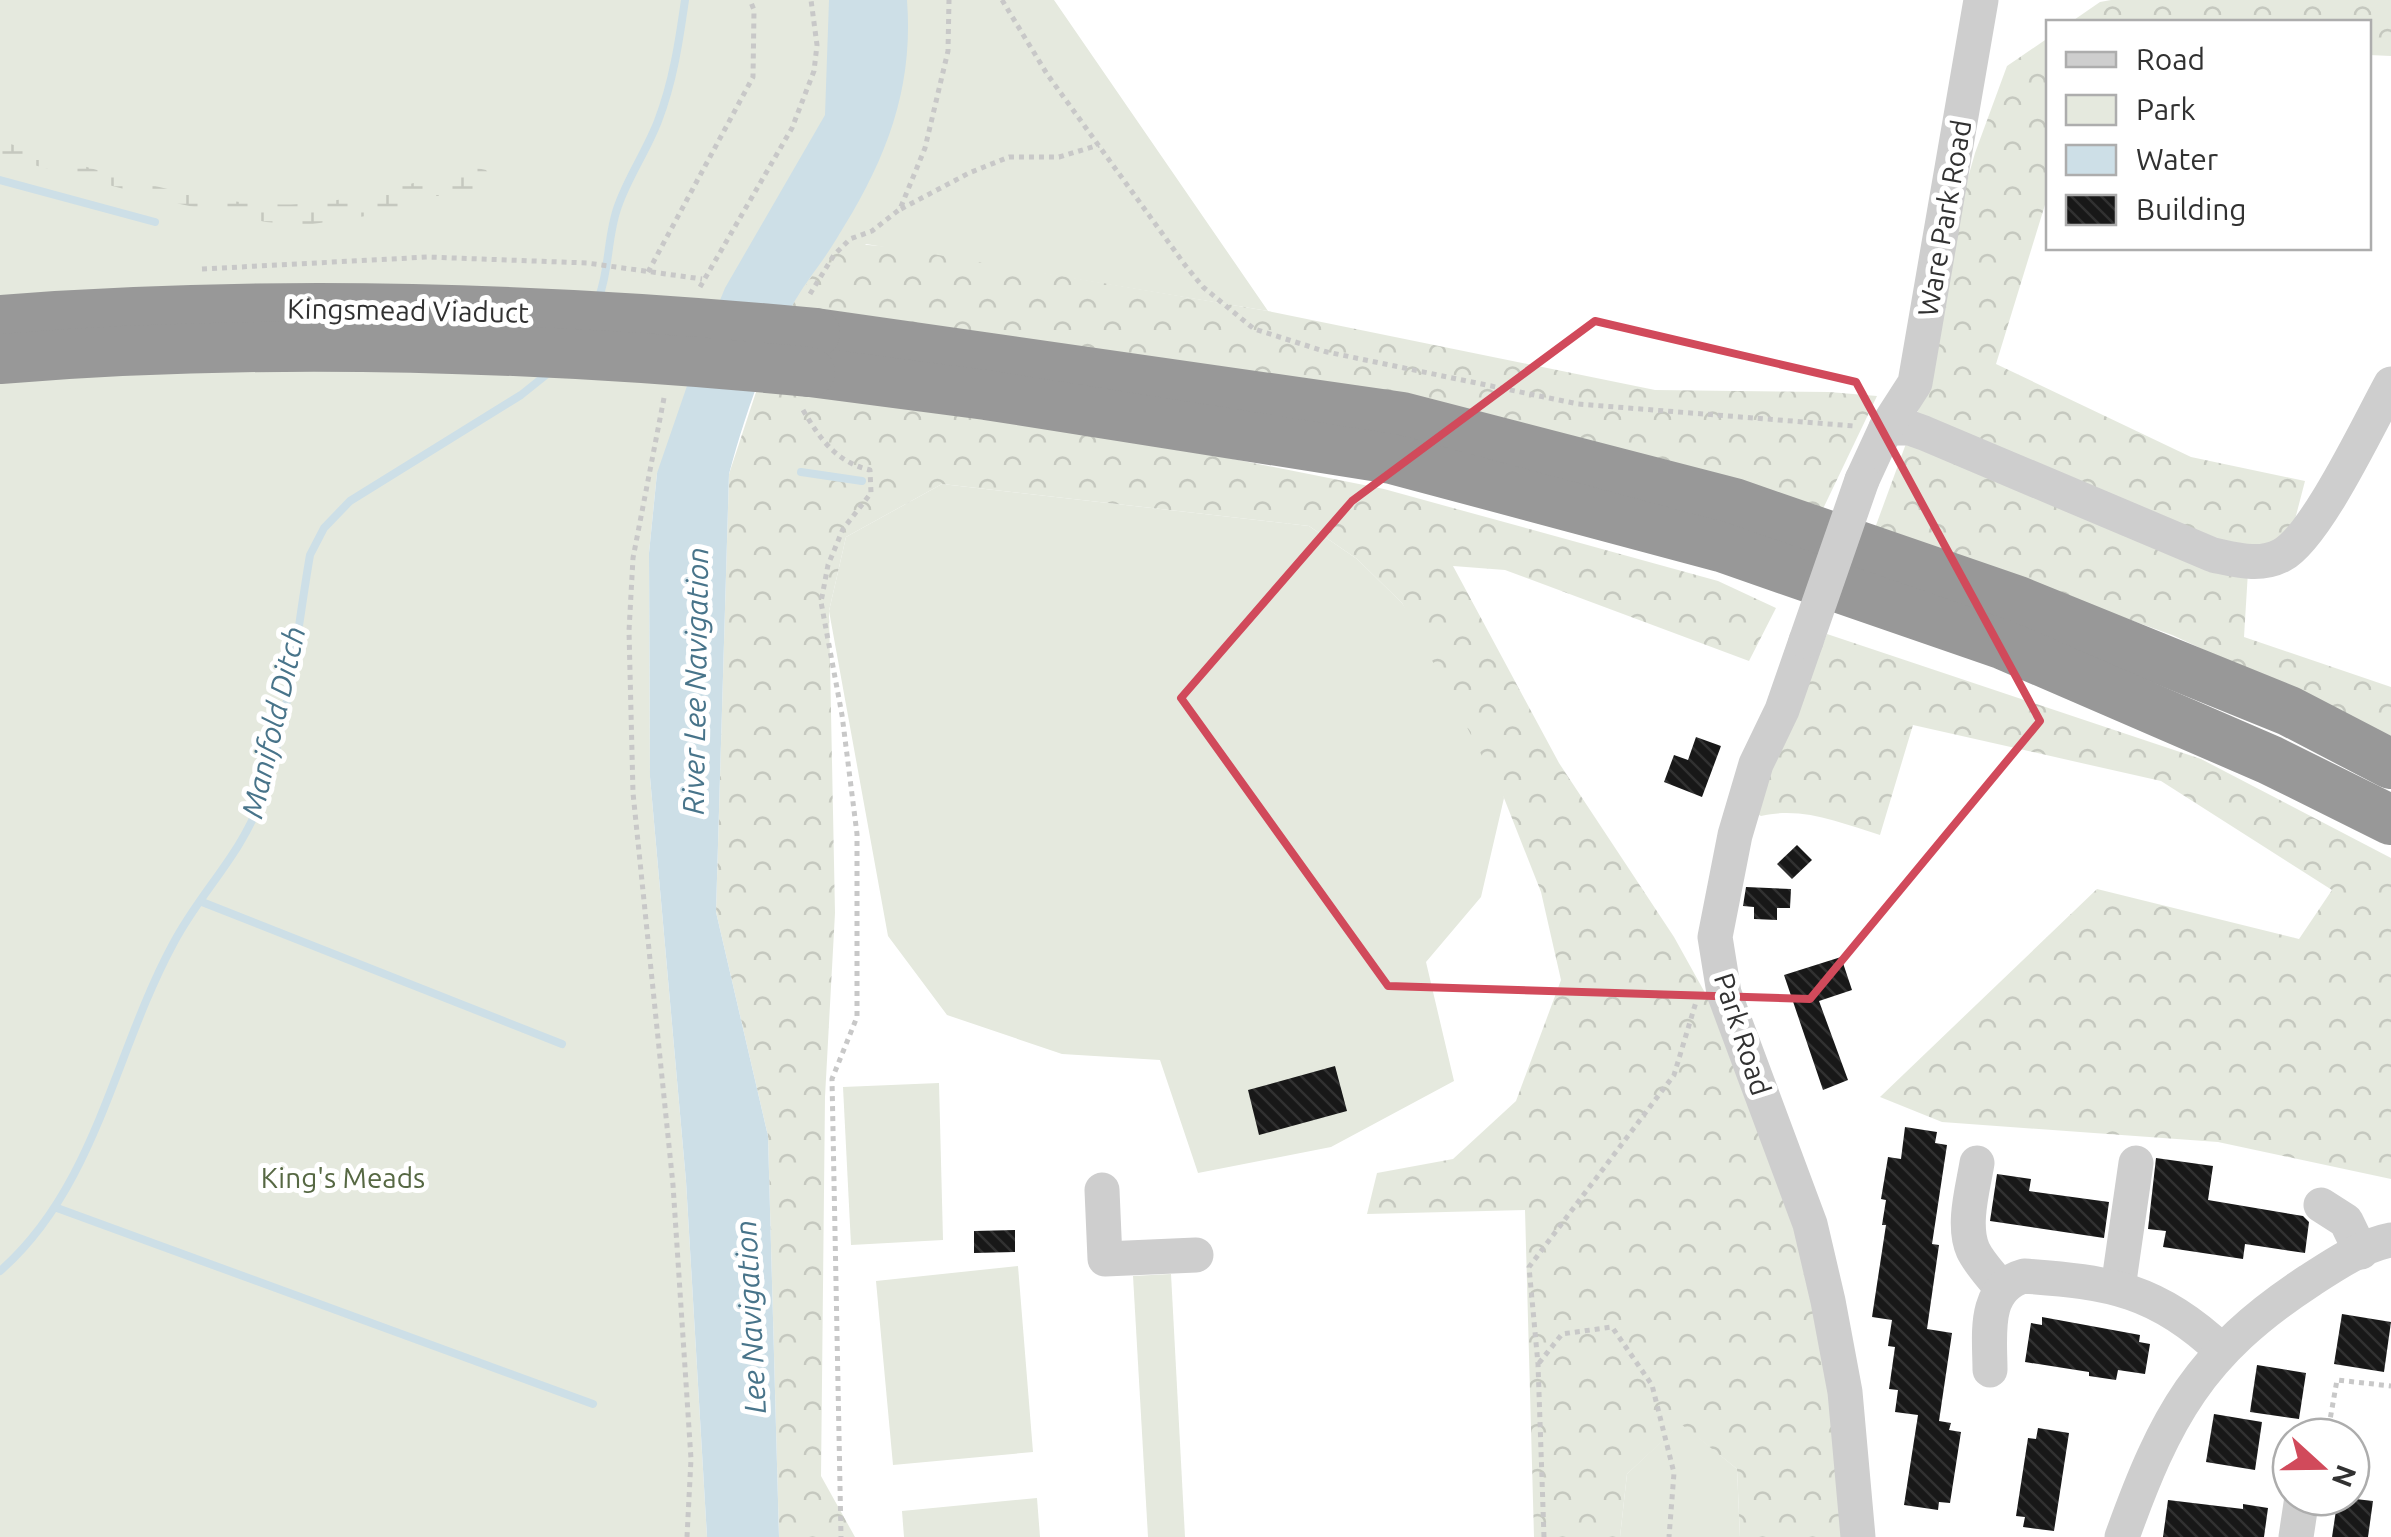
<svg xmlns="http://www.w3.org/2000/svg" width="2391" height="1537" viewBox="0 0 2391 1537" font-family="Ubuntu,sans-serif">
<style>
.green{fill:#e5e9de}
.forest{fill:url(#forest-crowns)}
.wetland{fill:url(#wetland-marsh)}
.water{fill:#cddfe7}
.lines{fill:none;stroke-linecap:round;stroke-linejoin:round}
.stream{stroke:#cddfe7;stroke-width:8}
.building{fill:url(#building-back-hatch)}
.path{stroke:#c8c8c8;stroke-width:5;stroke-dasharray:5 5;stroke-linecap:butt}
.minor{stroke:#cecece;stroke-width:35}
.highway{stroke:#989898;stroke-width:50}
.minor-bridge{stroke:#cecece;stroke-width:35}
.highway-bridge{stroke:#989898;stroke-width:50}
.marked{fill:none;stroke:#d14a5b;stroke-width:8;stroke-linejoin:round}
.labels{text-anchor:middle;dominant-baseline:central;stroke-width:10;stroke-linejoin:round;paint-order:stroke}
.street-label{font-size:28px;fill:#313131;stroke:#fff}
.park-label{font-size:28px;fill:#566843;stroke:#fff}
.water-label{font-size:30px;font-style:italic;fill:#48748a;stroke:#fff}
</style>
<defs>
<pattern id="forest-crowns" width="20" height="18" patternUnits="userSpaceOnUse" patternTransform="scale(2.5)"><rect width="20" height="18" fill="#e5e9de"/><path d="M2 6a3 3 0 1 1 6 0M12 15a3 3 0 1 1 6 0" fill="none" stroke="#c5c8bf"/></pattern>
<pattern id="wetland-marsh" width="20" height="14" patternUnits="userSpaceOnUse" patternTransform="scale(2.5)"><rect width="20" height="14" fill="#e5e9de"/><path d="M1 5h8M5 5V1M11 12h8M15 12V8" fill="none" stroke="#c5c8bf"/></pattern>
<pattern id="building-back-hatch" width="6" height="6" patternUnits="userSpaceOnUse" patternTransform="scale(2.5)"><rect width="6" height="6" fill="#181818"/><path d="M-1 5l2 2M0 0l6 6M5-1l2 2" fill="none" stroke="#313131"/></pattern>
</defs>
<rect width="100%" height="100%" fill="#fff"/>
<!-- green -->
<g class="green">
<polygon points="0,0 1054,0 1268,311 866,244 657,473 649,553 650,777 686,1181 707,1537 0,1537"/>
<polygon points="942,484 1309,526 1357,559 1402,603 1479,721 1504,798 1481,897 1426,962 1454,1081 1331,1147 1198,1173 1160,1060 1062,1054 947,1015 888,936 829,611 846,537"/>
<polygon points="939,1083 943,1240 851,1245 843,1087"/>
<polygon points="1018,1266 1033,1452 893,1465 876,1281"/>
<polygon points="1171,1274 1185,1537 1148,1537 1133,1276"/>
<polygon points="1681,1423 1737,1469 1740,1537 1620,1537 1627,1474"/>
<polygon points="1037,1498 1040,1537 904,1537 902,1511"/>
</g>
<!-- forest -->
<g class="forest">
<polygon points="2111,0 2391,0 2391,56 2369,55 2368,22 2071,22 2100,2"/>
<polygon points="2048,38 2048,195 1996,364 2191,457 2305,481 2292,531 2249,555 2244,637 2391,687 2391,736 2172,635 1875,528 1922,400 1922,340 1975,153 2007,66"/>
<polygon points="835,242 891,247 1268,311 1655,390 1829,392 1877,396 1821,513 789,310"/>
<polygon points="758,386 1048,422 1384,489 1718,581 1776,608 1749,661 1505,570 1453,566 1559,763 1674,937 1719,1018 1804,1225 1853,1537 1740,1537 1737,1469 1681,1424 1627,1474 1620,1537 1534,1537 1525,1210 1367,1214 1377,1173 1453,1159 1516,1101 1561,980 1541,892 1504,798 1402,603 1357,559 1309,526 942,484 846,537 829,611 835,913 825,1097 821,1476 855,1537 779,1537 768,1136 716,912 729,474"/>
<path d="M1827 634 2201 759 2391 858V1179L2218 1142 1942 1122 1880 1097 2097 889 2299 939 2332 890 2161 781 1913 725 1880 835C1841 823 1802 806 1761 816L1754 812Z"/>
</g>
<!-- wetland -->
<path class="wetland" d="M0 141C91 167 206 210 300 204 358 201 416 182 472 167L486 170 491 177 486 185 465 194 423 197 386 213 306 225 266 222 180 204 0 156Z"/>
<!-- water -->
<path class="water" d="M829 0H907C914 91 885 162 837 238 823 262 804 283 791 308 764 360 744 418 729 474L716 912 768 1136 779 1537H707L686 1181 650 777 649 553 657 473 698 354 725 288 825 115Z"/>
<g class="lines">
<!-- stream -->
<g class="stream">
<polyline points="0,180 155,222"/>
<path d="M599 297C610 267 607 236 618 206 628 177 647 150 658 121 673 82 679 42 685 0"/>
<polyline points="801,472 862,481"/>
<polyline points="202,902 562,1044"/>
<polyline points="57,1208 593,1404"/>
<path d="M0 1271C96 1187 114 1053 173 944 199 894 240 856 260 802 289 724 296 636 310 555L324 528 350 501 521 395 551 371"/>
</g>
</g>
<!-- building -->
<g class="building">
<polygon points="1696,737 1721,746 1702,797 1664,782 1674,755 1688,760"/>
<polygon points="1797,845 1812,860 1792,879 1777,864"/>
<polygon points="1746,887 1791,889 1790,908 1777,908 1777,920 1754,919 1754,907 1743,906"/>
<polygon points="1841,957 1852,990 1819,1001 1848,1080 1823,1090 1784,975"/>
<polygon points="1335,1066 1347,1111 1259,1135 1248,1090"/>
<polygon points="1905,1127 1937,1132 1935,1143 1947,1145 1932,1244 1939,1245 1927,1329 1952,1333 1939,1421 1951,1423 1949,1430 1961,1432 1950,1503 1939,1502 1938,1510 1904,1505 1918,1415 1895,1412 1898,1390 1889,1389 1895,1347 1888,1346 1892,1320 1872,1317 1886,1225 1882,1225 1886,1200 1881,1199 1888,1157 1901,1159"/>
<polygon points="2156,1158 2213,1166 2208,1200 2303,1216 2309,1222 2305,1253 2245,1244 2243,1259 2163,1247 2166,1231 2148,1229"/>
<polygon points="1997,1174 2031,1179 2029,1191 2109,1202 2104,1238 1990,1221"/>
<polygon points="1015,1230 1015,1252 974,1253 974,1231"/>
<polygon points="2342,1314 2391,1322 2384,1372 2334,1364"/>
<polygon points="2042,1317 2140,1335 2139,1342 2150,1344 2145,1374 2118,1370 2116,1380 2089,1376 2089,1372 2025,1362 2031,1323 2042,1325"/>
<polygon points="2257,1365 2306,1373 2299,1419 2250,1412"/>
<polygon points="2214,1414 2262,1422 2255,1470 2206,1462"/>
<polygon points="2038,1428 2069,1433 2054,1531 2023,1527 2025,1517 2016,1516 2028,1438 2036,1439"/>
<polygon points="2338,1497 2373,1501 2368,1537 2332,1537"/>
<polygon points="2168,1500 2243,1509 2243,1504 2268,1508 2264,1537 2163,1537"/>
</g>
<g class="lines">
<!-- path -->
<g class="path">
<polyline points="1002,0 1047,74 1185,265 1203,287 1254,329 1327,352 1578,404 1854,426"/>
<polyline points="901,209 969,173 1009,157 1059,157 1099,145"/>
<polyline points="202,269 428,257 587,263 702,279"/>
<polyline points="648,272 753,77 754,10 750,0"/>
<polyline points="700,287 792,128 814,71 817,45 811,0"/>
<polyline points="810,294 834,255 850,239 872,231 900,209 925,148 948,51 949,0"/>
<polyline points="664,398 633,558 629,631 633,793 673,1185 691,1459 687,1537"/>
<path d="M803 410C820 439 836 462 870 470L871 493 843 529 828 565 821 602 842 715 857 834V1017L832 1079 841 1537"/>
<polyline points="1539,1363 1562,1334 1612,1327 1652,1385 1674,1473 1669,1537"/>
<polyline points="2327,1437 2337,1380 2391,1386"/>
<polyline points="1544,1537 1538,1364 1529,1267 1674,1075 1696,1002"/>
</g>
<!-- minor -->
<g class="minor">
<path d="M1886 428H1910L1924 433 2213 555C2237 560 2260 567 2282 555 2316 537 2370 422 2391 384"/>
<polyline points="1862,480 1886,428 1915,383 1981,0"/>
<polyline points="1806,641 1782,710 1756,764 1735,835 1715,937 1724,993 1810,1224 1828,1301 1845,1392 1858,1537"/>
<path d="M1977 1163C1973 1188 1962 1225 1973 1250 1979 1263 1992 1276 2001 1288"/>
<polyline points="1102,1190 1105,1259 1196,1255"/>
<polyline points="2321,1205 2346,1221 2361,1252"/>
<polyline points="2118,1288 2136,1163"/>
<path d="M1990 1370C1990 1336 1982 1288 2024 1276 2110 1282 2158 1290 2222 1351"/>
<path d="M2122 1537C2165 1417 2199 1353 2309 1281 2332 1266 2363 1245 2391 1240"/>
<polyline points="2296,1537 2302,1497"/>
</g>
<!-- highway -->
<g class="highway">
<polyline points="815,333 1402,417 1734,503 2018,601 2289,711 2391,764"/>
<polyline points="810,372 986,395 1392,459 1721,547 2004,645 2270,760 2391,820"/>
</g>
<!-- minor-bridge -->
<polyline class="minor-bridge" points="1806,641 1862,480"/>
<!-- highway-bridge -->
<g class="highway-bridge">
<path d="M0 320C272 299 544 307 815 333"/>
<path d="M0 359C269 337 541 346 810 372"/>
</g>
</g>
<!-- marked area -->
<path class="marked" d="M1595 321 1856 382 2040 721 1810 999 1388 986 1181 698 1352 501Z"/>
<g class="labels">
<!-- street labels -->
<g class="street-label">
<text transform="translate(1944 218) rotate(-80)">Ware Park Road</text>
<text transform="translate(408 310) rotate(1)">Kingsmead Viaduct</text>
<text transform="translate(1743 1034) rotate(72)">Park Road</text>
</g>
<!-- park labels -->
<g class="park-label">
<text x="343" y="1177">King's Meads</text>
</g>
<!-- water labels -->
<g class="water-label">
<text transform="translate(695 681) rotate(-89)">River Lee Navigation</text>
<text transform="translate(273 722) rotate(-77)">Manifold Ditch</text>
<text transform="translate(750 1317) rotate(-93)">Lee Navigation</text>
</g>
</g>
<!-- legend -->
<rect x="2046" y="20" width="325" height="230" fill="#ffffff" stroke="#adadad" stroke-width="2.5"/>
<rect x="2066" y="52" width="50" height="15" fill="#cecece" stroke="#adadad" stroke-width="2.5"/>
<text x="2136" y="70" font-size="30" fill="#313131">Road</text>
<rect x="2066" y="95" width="50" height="30" fill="#e5e9de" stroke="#adadad" stroke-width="2.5"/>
<text x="2136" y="120" font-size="30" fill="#313131">Park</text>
<rect x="2066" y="145" width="50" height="30" fill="#cddfe7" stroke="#adadad" stroke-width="2.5"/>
<text x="2136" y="170" font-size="30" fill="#313131">Water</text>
<rect x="2066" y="195" width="50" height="30" fill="url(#building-back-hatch)" stroke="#adadad" stroke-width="2.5"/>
<text x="2136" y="220" font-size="30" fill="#313131">Building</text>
<!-- north arrow -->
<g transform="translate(2321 1467) rotate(111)"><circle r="48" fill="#ffffff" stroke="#adadad" stroke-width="2.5"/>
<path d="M0-8L18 38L0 25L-18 38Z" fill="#d14a5b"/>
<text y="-15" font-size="28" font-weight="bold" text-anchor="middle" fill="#313131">N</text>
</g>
</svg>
